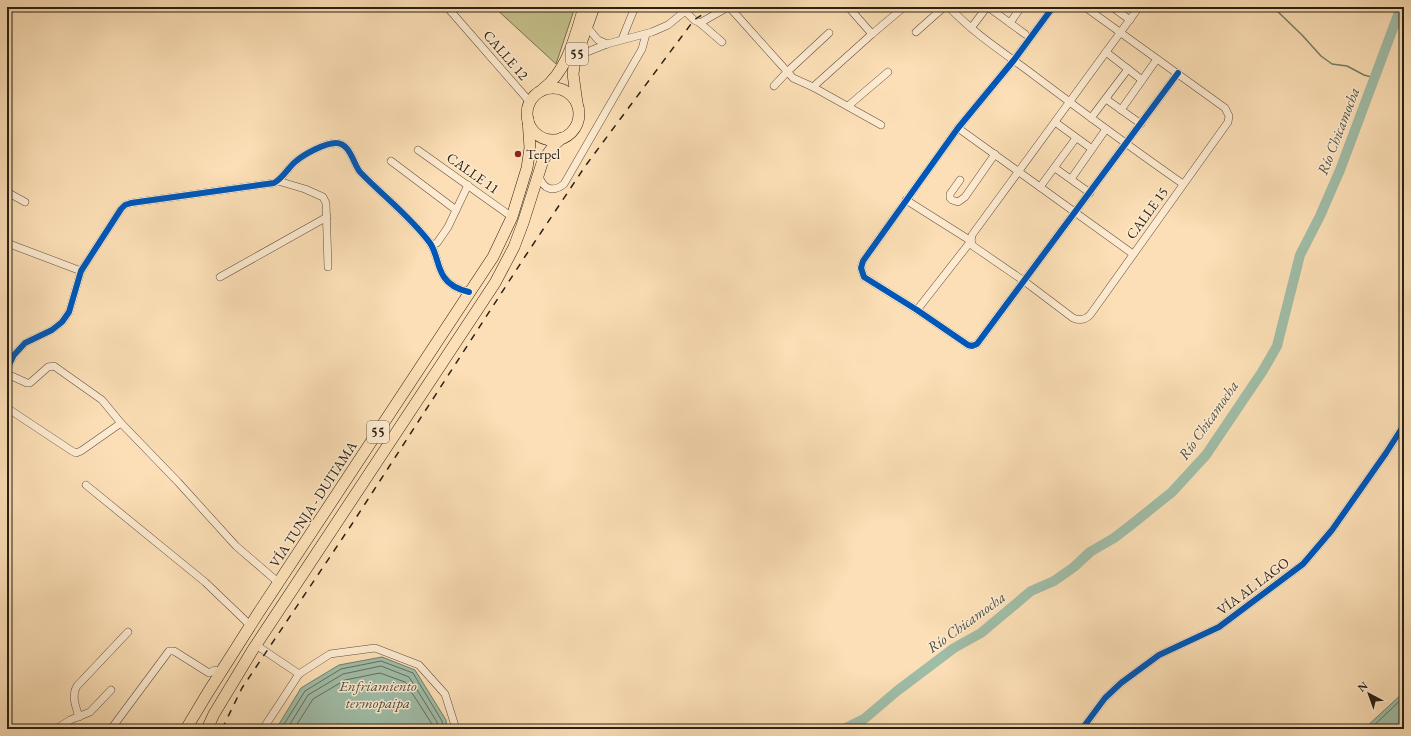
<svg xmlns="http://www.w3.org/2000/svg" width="1411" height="736" viewBox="0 0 1411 736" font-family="'EB Garamond',serif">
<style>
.green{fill:#c4c08a;stroke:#77704f}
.water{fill:#a0bda8;stroke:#717e6d}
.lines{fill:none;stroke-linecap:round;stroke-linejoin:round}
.shore{stroke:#656e5e;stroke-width:1}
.stream{stroke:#717e6d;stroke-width:1.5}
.river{stroke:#a0bda8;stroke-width:10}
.minor-casing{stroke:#5e503c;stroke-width:8}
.highway-casing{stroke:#2a2014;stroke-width:12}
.minor{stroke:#fdead0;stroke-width:7}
.highway{stroke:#fcdfb6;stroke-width:11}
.rail{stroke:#2a2014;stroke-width:1.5;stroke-dasharray:7 7;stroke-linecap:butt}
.cycleway-casing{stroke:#fdead0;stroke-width:8}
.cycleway{stroke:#0057b8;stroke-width:6}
.poi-dot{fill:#8f2418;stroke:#fdead0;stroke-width:1.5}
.labels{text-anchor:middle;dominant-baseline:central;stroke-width:3;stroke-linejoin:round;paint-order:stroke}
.shield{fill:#fdead0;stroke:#695d4c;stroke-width:1}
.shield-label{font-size:13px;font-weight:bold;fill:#2a2014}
.street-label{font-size:14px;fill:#2a2014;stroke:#fdead0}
.poi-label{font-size:14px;fill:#2a2014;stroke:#fdead0;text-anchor:start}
.water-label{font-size:15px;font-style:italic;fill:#4d4f40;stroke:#fdead0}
</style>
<rect width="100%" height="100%" fill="#fcdfb6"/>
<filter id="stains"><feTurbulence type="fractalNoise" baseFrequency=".005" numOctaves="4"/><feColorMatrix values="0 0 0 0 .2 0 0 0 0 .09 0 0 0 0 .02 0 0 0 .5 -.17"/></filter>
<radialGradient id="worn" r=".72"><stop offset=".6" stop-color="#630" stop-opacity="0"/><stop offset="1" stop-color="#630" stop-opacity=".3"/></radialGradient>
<!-- green -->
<polygon class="green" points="494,7 575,7 556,64"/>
<!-- water -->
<g class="water">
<polygon points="382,657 415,670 446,720 447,729 276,729 301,688 339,665"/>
<polygon points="1404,692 1404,729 1364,729"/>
</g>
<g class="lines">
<!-- shore -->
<g class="shore">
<polyline points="281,729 305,691 341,669 381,661 413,673 442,721 443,729"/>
<polyline points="287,729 308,695 343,674 381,666 409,677 437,722 438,729"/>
<polyline points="294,729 313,699 345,680 380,673 405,682 432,724 432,729"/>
<polyline points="1370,729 1404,697"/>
</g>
<!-- stream -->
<polyline class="stream" points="1273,7 1302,35 1321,56 1332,64 1347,66 1364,75 1375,78"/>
<!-- river -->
<polyline class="river" points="844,729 864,719 897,691 954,648 981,633 1031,591 1054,581 1074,567 1090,552 1114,538 1131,525 1172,492 1206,455 1262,372 1277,346 1300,255 1320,216 1340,170 1401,7"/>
<!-- minor casing -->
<g class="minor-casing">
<g id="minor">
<polyline points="447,7 530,102"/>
<polyline points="846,7 850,9 872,34"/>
<path d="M949 7C974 34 1006 54 1035 76 1084 113 1133 149 1183 184"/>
<polyline points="988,7 1025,34"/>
<polyline points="1053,7 1014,60 958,128 863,261 861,268 864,277 917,310 968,345 972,346 977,344 1178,73"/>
<polyline points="1112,7 1130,20"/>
<polyline points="685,11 694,20 700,23 722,42"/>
<polyline points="700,23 728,7 732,10 793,78 813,87 881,125"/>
<polyline points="1010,23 1021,7"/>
<polyline points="587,27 598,40 607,44"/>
<polyline points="971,28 987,7"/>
<polyline points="916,32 944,7"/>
<polyline points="622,39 635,7"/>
<polyline points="1106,52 1142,80"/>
<polyline points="576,59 587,52 607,44 652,32 668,25 690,7"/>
<polyline points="774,86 787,72 829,33"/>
<polyline points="813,87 872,34 904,7"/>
<polyline points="1106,99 1141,124"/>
<polyline points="848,106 888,72"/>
<polyline points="1121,110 1157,59"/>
<polyline points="1091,118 1128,69"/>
<polyline points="1055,122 1092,149"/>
<polyline points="958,128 1133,254"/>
<polyline points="418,150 512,217"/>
<polyline points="391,161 456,210"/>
<polyline points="1055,168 1090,193"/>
<path d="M539 176C543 189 553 193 564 184L642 49 646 34"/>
<polyline points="1071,179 1106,129"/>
<polyline points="960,180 950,194 950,198 952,200 958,202 965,197 995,154"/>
<polyline points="278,181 305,189 323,197 326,203 328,267"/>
<polyline points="1040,187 1076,138"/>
<polyline points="7,192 25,202"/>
<path d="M906 200 971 241 973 246 1024 281 1073 318C1080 321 1085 320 1090 315L1228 122 1229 116 1225 108 1085 7"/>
<polyline points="7,243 81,271"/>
<polyline points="431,245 437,243 448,227 468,185"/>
<polyline points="220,277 327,217"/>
<polyline points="917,310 971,241 972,235 1139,7"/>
<path d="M7 369 14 355 25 343 52 330 62 322 69 312 81 271 121 209 125 205 131 203 274 183C283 178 288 168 295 162 304 154 325 143 336 143 350 143 353 163 360 172 383 196 410 216 430 243 437 253 437 267 444 277 450 286 460 290 469 292"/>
<polyline points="7,374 27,383 30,383 48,367 54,366 102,400 121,423 178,482 236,546 279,583"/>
<polyline points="7,408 72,451 76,453 81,451 121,423"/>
<polyline points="86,485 205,582 251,626"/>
<polyline points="256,645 299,674"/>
<path d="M79 717C76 707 71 696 77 686L128 632"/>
<polyline points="56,729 70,720 90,712 111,690"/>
<polyline points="111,729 169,651 174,651 209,673 215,670 221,673"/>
<polyline points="263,729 299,674 330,654 375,648 419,665 445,694 456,729"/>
<polyline points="1082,729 1105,698 1121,683 1159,655 1219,627 1303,564 1332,530 1386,453 1404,425"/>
</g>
</g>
<!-- highway casing -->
<g class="highway-casing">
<g id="highway">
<circle cx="553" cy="114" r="26"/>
<path d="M543 89C568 70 575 36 584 7"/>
<polyline points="577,103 573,74 575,60 594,7"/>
<polyline points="186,729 207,694 259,612 493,257 512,217 527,168 530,148 528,119"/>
<polyline points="207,729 214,714 252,651 495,283 514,247 523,223 543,160 555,144 562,138"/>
</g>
</g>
<!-- minor -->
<use href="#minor" class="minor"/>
<!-- highway -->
<use href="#highway" class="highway"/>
<!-- rail -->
<polyline class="rail" points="222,729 242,688 352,524 526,255 586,165 694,20 714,7"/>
<!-- cycleway casing -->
<g class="cycleway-casing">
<g id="cycleway">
<polyline points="1053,7 1014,60 958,128 863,261 861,268 864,277 917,310 968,345 972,346 977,344 1178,73"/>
<path d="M7 369 14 355 25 343 52 330 62 322 69 312 81 271 121 209 125 205 131 203 274 183C283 178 288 168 295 162 304 154 325 143 336 143 350 143 353 163 360 172 383 196 410 216 430 243 437 253 437 267 444 277 450 286 460 290 469 292"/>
<polyline points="1082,729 1105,698 1121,683 1159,655 1219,627 1303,564 1332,530 1386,453 1404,425"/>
</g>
</g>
<!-- cycleway -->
<use href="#cycleway" class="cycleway"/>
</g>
<!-- markers -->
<circle class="poi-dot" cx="518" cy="154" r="4"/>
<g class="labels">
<!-- shield labels -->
<g class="shield">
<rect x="566" y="43" width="22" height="22" rx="3"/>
<rect x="367" y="421" width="22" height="22" rx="3"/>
</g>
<g class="shield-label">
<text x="577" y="54">55</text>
<text x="378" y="432">55</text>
</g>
<!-- street labels -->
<g class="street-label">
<text transform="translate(506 55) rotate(49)">CALLE 12</text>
<text transform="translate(473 173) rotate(35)">CALLE 11</text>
<text transform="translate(1147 213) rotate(-54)">CALLE 15</text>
<text transform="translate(313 504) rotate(-57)">VÍA TUNJA - DUITAMA</text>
<text transform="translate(1253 586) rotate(-37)">VÍA AL LAGO</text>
</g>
<!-- poi labels -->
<g class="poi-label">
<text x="526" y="154">Terpel</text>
</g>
<!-- water labels -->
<g class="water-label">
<text transform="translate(1338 131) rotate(-69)">Río Chicamocha</text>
<text transform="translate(1208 420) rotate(-55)">Río Chicamocha</text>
<text transform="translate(966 622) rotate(-36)">Río Chicamocha</text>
<text x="378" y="685">Enfriamiento<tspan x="378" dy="17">termopaipa</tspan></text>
</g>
</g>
<!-- margin -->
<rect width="1411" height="736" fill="none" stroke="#fcdfb6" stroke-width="24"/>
<rect x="8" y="8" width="1395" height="720" fill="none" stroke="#2a2014" stroke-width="2"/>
<rect x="12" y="12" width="1387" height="712" fill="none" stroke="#2a2014"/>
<!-- north arrow -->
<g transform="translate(1369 694) rotate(319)" stroke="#fdead0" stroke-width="3" paint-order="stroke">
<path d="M0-3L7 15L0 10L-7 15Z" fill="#2a2014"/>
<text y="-6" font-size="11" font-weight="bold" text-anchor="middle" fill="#2a2014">N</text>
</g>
<rect width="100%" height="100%" filter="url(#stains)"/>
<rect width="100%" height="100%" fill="url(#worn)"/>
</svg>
